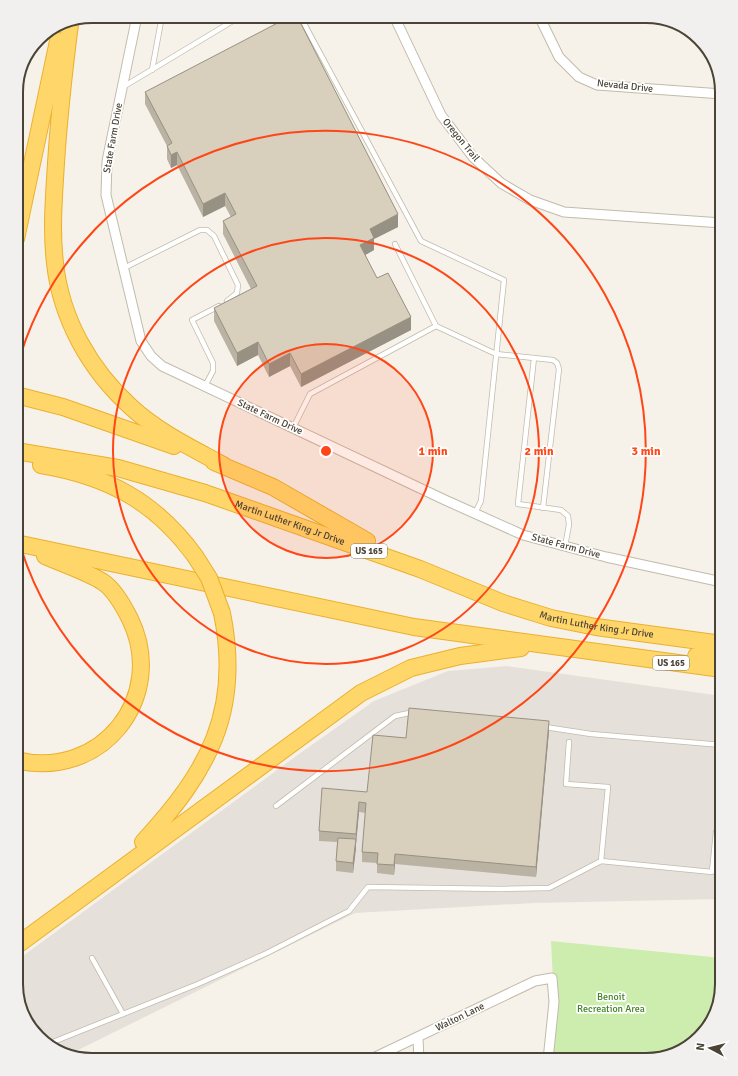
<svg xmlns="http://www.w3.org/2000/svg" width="738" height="1076" viewBox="0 0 738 1076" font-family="Signika,sans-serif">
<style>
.industrial{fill:#e5e1da}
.green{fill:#cdedae}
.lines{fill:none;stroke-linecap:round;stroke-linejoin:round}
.lane-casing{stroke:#c2bbaa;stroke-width:6}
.street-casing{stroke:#c2bbaa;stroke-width:11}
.highway-casing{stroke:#ebb02d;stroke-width:18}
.lane{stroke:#fff;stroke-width:4.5}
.street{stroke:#fff;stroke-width:9}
.highway{stroke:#ffd66a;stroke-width:16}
.highway-bridge-casing{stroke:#ebb02d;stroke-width:18;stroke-linecap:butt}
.highway-bridge{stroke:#ffd66a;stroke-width:16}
.wall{fill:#bab2a3}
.shaded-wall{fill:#979184}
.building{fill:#d8cfbd;stroke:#979184}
.ring{fill:none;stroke:#ff4616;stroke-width:2}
.labels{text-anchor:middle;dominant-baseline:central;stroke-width:3.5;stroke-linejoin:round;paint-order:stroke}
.shield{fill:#fff;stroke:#807b72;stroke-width:1}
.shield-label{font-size:9px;font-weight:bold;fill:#4a4336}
.street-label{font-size:10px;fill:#4a4336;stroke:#fff}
.park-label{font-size:10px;fill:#428223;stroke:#fff}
.rim{fill:none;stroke:#4a4336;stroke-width:2}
.centre{fill:#ff4616;stroke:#fff;stroke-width:2}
.ring-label{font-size:12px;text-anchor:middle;font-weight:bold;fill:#ff4616;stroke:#fff;stroke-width:3.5;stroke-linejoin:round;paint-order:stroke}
</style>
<rect width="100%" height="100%" fill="#f6f2e9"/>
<!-- industrial -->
<polygon class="industrial" points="507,666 722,696 722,899 534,903 355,913 70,1054 54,1050 26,1022 16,984 16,961 299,754 374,701 448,671"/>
<!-- green -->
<polygon class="green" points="551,941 722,958 722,984 712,1022 684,1050 646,1060 548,1060 554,1002"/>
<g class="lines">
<!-- lane casing -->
<g class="lane-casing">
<g id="lane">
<polyline points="300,16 421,241 504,280 481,501 475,513"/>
<polyline points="152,70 162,16"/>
<polyline points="123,87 241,16"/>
<polyline points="395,244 436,326 496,354 534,358 518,504 561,510 568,516 569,525 565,546"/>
<polyline points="124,268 200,230 207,230 214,236 238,285 237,293 227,301"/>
<polyline points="534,358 553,360 557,363 559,369 543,508"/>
<polyline points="205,386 213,371 213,363 192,320 219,306"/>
<polyline points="293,428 310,394 436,326"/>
<polyline points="545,727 591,734 722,745"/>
<polyline points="569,742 566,784 608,787 601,861"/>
<polyline points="719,803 722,770"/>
<polyline points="276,806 395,716 414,712"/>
<polyline points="92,958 123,1014"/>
<polyline points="48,1044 198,984 267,953 349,911 368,887 502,889 549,888 601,861 712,872 716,832"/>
</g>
</g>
<!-- street casing -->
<g class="street-casing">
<g id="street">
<polyline points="137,16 107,161 106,195 141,341 151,356 162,366 445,500 523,535 606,557 722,582"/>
<polyline points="394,16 441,115 473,157 501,183 530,200 564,212 722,223"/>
<polyline points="539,16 559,57 579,77 597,85 722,94"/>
<polyline points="418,1038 419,1060"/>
<polyline points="369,1060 535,981 552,978 554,1002 548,1060"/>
</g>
</g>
<!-- highway casing -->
<g class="highway-casing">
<g id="highway">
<path d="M70 24C64 71 59 116 56 163 54 196 51 230 55 263 61 319 90 370 131 407 158 432 192 448 223 465"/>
<polyline points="16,239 58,41"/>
<polyline points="16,395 63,407 174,446"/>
<path id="s1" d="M16 451 118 468 205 493 420 569 503 603 551 618 596 627 722 644"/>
<polyline points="214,462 273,487 367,541"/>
<path d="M41 465C107 476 155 501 195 556"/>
<polyline points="16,543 414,627 722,669"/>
<polyline points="696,656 722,657"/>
<path d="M16 760C101 781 168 697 130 619 124 607 115 590 103 582 87 572 63 564 45 556"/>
<path d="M143 842C208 772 242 711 222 613"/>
<polyline points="16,946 361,693 411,668 460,656 521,648"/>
</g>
</g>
<!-- lane -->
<use href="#lane" class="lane"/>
<!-- street -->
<use href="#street" class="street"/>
<!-- highway -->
<use href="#highway" class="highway"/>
<!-- highway-bridge casing -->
<g class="highway-bridge-casing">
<polyline id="highway-bridge" points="195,556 209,578 222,613"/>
</g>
<!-- highway-bridge -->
<use href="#highway-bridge" class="highway-bridge"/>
</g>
<!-- wall -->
<g class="wall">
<polygon points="145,92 398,227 374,239 374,250 365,255 377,278 411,330 301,387 290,366 269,377 258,355 237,366 214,321 214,308 251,289 223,234 223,221 231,217 225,206 203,217 177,165 171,168 167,159 167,146 145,104"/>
<polygon points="549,731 536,877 395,864 394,875 377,873 377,863 362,862 362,852 366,813 359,812 356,844 353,873 336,871 336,861 337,842 319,841 319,831 367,792 406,738"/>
</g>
<!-- shaded-wall -->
<g class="shaded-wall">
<polygon points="177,152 177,165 171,168 171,155"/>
<polygon points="225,193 225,206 203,217 203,204"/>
<polygon points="398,214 398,227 374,239 374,250 360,258 360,245 370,229"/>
<polygon points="411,317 411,330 301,387 301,374"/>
<polygon points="258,342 258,355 237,366 237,353"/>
<polygon points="290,353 290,366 269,377 269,364"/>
<polygon points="549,721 549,731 536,877 536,867"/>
<polygon points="359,802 359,812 356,844 356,834"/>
<polygon points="356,839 356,849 353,873 353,863"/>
<polygon points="395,854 395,864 394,875 394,865"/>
</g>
<!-- building -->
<g class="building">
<polygon points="291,16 297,16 398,214 370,229 374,238 360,245 377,278 388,273 411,317 301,374 290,353 269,364 258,342 237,353 214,308 257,286 223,221 236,214 225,193 203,204 177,152 171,155 167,146 172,143 145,92"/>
<polygon points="409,708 549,721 536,867 395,854 394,865 377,864 378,853 362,852 366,803 359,802 356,834 319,831 322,788 367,792 373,735 406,738"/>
<polygon points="338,838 356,839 353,863 336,861"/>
</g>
<!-- distance rings -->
<circle cx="326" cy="451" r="107" fill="#ff4616" fill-opacity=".12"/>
<g class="ring">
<circle cx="326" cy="451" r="107"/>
<circle cx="326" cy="451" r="213"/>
<path d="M16 371A320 320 0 1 1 16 531"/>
</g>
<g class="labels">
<!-- shield labels -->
<g class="shield">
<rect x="351" y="544" width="36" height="14" rx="3"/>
<rect x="653" y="656" width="36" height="14" rx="3"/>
</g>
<g class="shield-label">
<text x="369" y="551">US 165</text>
<text x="671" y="663">US 165</text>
</g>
<!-- street labels -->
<g class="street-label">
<text transform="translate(625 86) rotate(6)">Nevada Drive</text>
<text transform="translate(113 138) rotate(-80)">State Farm Drive</text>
<text transform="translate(461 140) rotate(51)">Oregon Trail</text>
<text transform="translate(270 417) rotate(25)">State Farm Drive</text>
<text stroke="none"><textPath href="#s1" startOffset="284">Martin Luther King Jr Drive</textPath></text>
<text transform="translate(566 546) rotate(15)">State Farm Drive</text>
<text stroke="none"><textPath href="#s1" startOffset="608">Martin Luther King Jr Drive</textPath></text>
<text transform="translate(460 1017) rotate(-26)">Walton Lane</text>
</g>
<!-- park labels -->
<g class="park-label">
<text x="611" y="997">Benoit<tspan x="611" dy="12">Recreation Area</tspan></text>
</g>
</g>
<!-- crop -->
<path d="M0 0H738V1076H0ZM92 23H646A69 69 0 0 1 715 92V984A69 69 0 0 1 646 1053H92A69 69 0 0 1 23 984V92A69 69 0 0 1 92 23Z" fill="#f1f0ef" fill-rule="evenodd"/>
<path class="rim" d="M92 23H646A69 69 0 0 1 715 92V984A69 69 0 0 1 646 1053H92A69 69 0 0 1 23 984V92A69 69 0 0 1 92 23Z"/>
<circle cx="326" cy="451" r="6" class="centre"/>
<g class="ring-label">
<text x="433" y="455">1 min</text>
<text x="539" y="455">2 min</text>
<text x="646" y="455">3 min</text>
</g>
<!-- north arrow -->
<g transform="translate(710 1048) rotate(277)" stroke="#ffffff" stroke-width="3" paint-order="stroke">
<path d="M0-3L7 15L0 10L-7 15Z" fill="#4a4336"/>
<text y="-6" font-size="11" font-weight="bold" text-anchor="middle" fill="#4a4336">N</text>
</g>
</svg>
